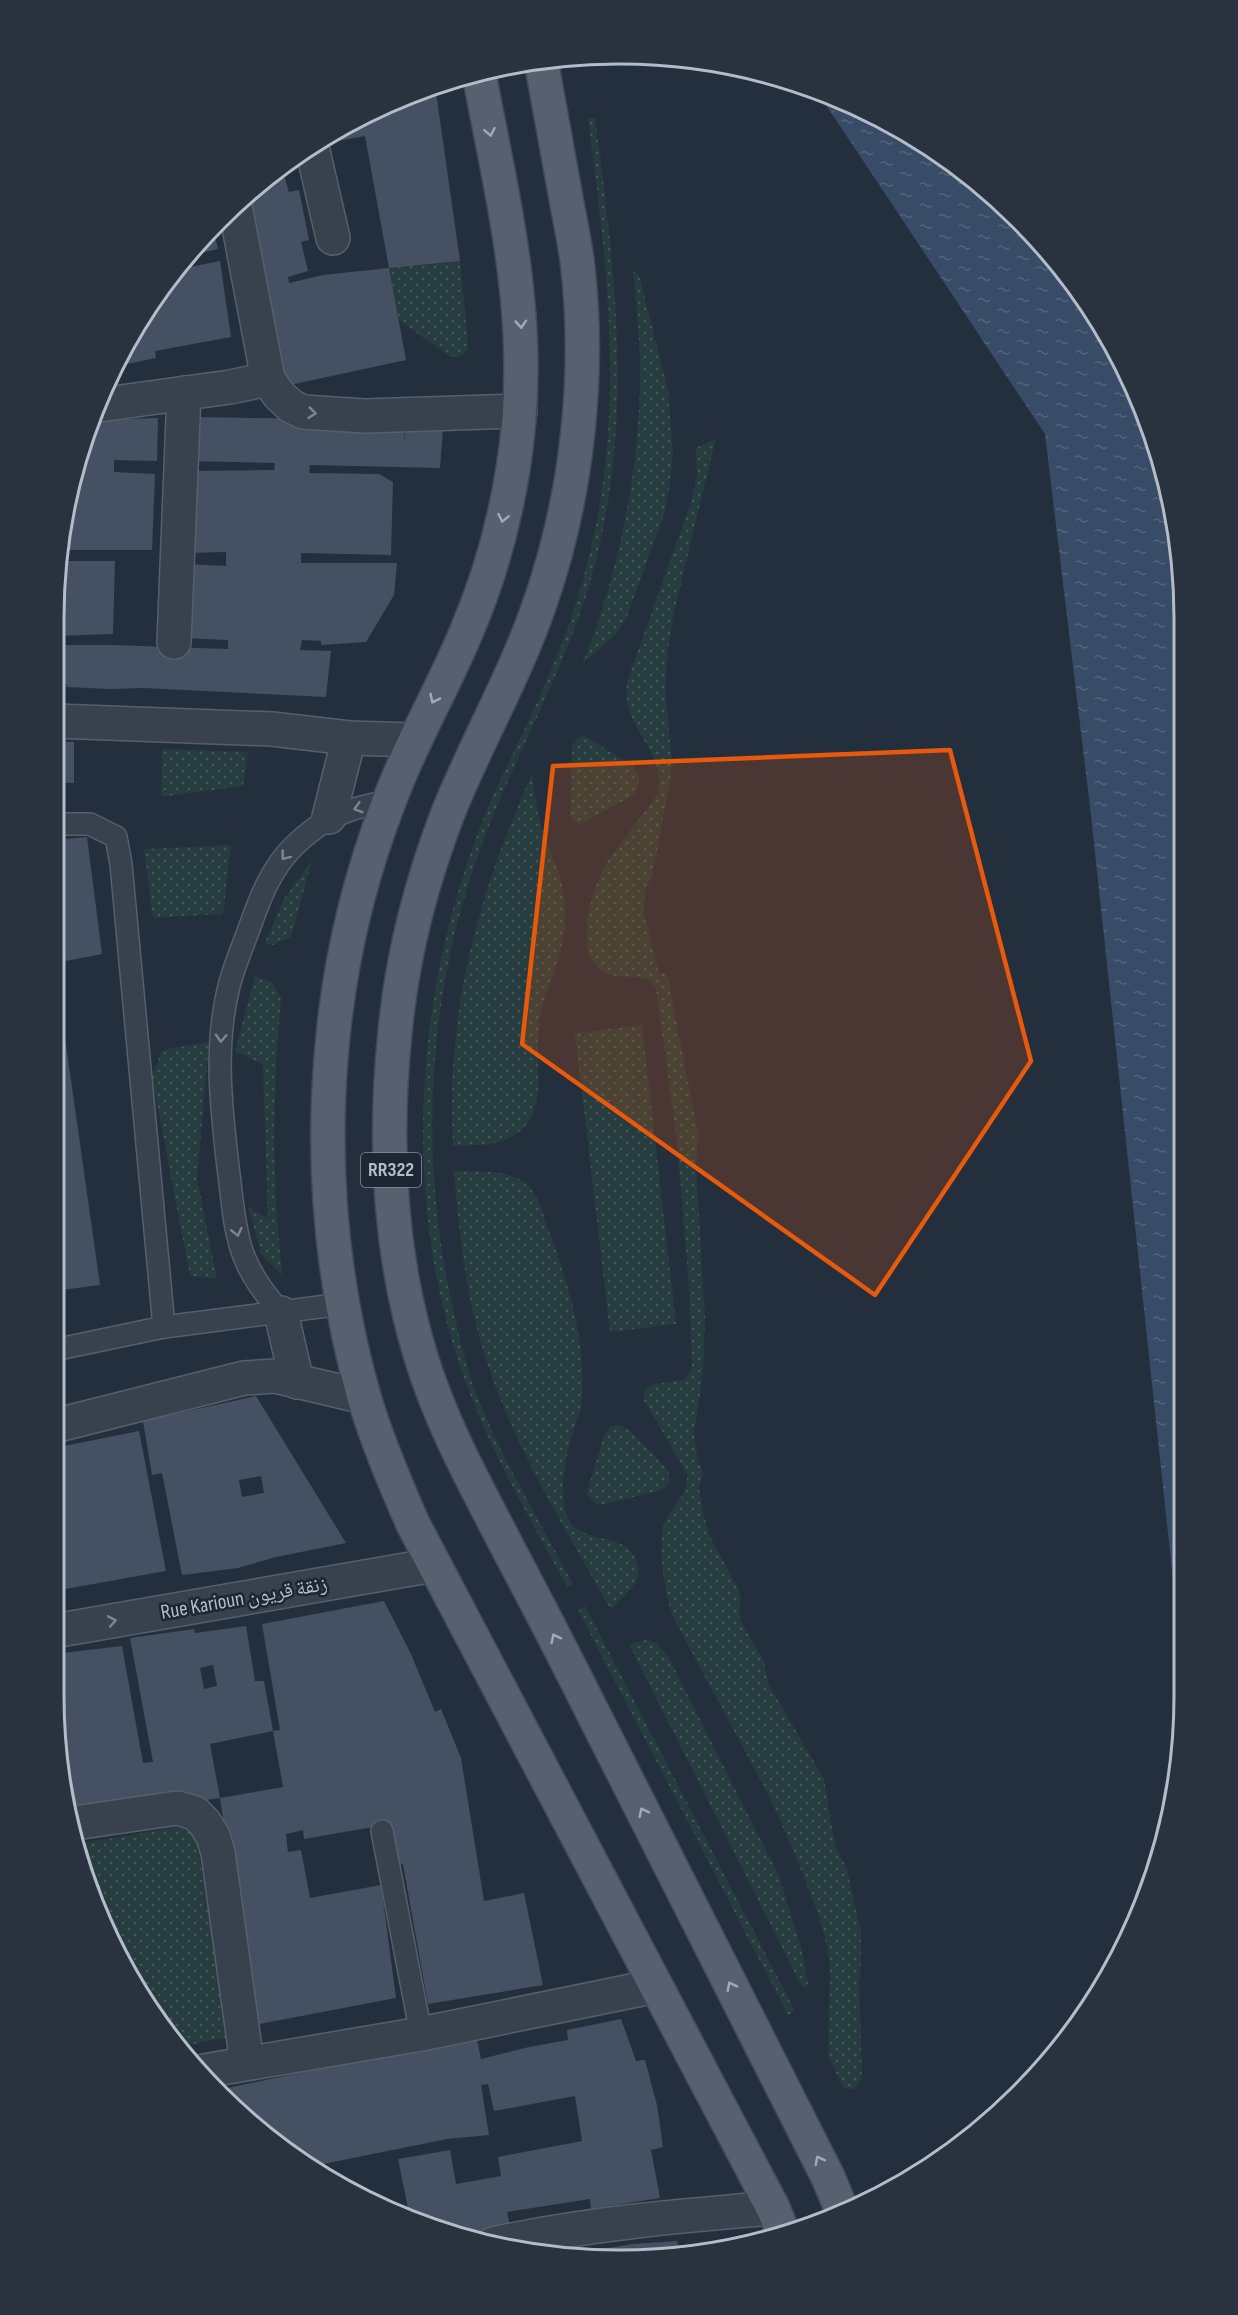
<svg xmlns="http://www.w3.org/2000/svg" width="1238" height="2315" viewBox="0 0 1238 2315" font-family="'Sofia Sans Condensed','Noto Naskh Arabic',sans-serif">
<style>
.grass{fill:url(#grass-dots)}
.water{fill:url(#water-ripples)}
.building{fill:#455162;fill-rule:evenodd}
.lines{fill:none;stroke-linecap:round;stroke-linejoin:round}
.service-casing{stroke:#565f6c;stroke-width:24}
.minor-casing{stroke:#565f6c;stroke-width:36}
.primary-casing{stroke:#414a57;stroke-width:36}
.service{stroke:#38414e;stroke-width:21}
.minor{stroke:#38414e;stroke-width:33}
.primary{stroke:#56606e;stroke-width:33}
.oneway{stroke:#a1aab7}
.oneway2{stroke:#7c8592}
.marked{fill:#e8590c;fill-opacity:0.2;stroke:#e8590c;stroke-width:4.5;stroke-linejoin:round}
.labels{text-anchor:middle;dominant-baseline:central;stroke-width:5;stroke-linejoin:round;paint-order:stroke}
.shield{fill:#1d2633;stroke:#878f9c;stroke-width:1.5}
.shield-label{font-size:20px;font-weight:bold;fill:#b4bcc9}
.street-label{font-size:21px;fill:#b4bcc9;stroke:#1d2633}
.rim{fill:none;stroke:#b4bcc9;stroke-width:3}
</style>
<defs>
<pattern id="grass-dots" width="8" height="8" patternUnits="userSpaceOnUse" patternTransform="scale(1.5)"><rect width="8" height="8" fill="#263c3f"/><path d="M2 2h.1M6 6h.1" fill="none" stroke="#435659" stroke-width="1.8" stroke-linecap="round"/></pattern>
<pattern id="water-ripples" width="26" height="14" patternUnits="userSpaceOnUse" patternTransform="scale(1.5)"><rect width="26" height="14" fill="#394c67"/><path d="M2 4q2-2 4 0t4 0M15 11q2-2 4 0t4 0" fill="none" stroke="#53647b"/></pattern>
</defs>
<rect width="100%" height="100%" fill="#242f3e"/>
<!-- grass -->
<g class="grass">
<path d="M588 118H595C614 262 632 400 600 544 577 650 520 743 482 844 428 990 418 1152 452 1304 459 1336 466 1369 479 1400 504 1463 541 1523 573 1584L567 1587C528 1515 486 1444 460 1366 400 1188 416 982 487 810 505 767 527 727 545 684 570 629 589 568 599 508 622 378 605 248 588 118Z"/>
<path d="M460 261 468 345C466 355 459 358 449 356L399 320 389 268Z"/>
<path d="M633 270 639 275 668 390 673 453 670 484 664 515 626 619 615 635 583 663C621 565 642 462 640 357 639 328 636 299 633 270Z"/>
<path d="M716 438 674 612 668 650 665 688 672 763 670 781 653 872 645 892 644 903V914L659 973H667L698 1134 696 1168 705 1318 703 1372 694 1434 698 1460 703 1472 699 1488 703 1513 710 1537 738 1588 741 1599 739 1610 741 1621 764 1662 769 1685 824 1779 835 1845 847 1869 861 1933V1964L859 1980 862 2078 854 2089H847L842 2086 828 2055 830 1970 828 1951 818 1913 794 1852 769 1796 674 1619C665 1598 656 1541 666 1519 674 1503 689 1495 687 1474L644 1400C640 1379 670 1385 683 1379 687 1376 690 1372 692 1367L689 1287 677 1141 656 988 647 979C634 975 619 979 606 973 570 956 592 888 607 862L657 795C665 759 643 746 631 715 626 705 626 694 627 682L691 502 697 475 696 448Z"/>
<polygon points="585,736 633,766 640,778 636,792 630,797 580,824 572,820 570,815 572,746 579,737"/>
<polygon points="162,749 248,752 243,786 161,797"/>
<path d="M532 774C535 793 537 811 542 829 546 846 556 863 561 880 564 893 565 907 565 921 564 960 544 987 539 1023 533 1064 555 1127 498 1142 484 1146 467 1145 453 1146 452 1116 451 1085 454 1055 461 958 492 862 532 774Z"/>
<polygon points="231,845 223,914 153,918 144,849"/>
<polygon points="312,860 291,937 273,945 265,943 284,899"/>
<polygon points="255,976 271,982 281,997 276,1066 274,1135 276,1205 282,1275 261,1254 249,1208 268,1218 263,1065 235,1051"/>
<polygon points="642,1025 676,1324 610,1332 575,1033"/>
<polygon points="209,1042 197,1178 217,1279 190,1276 152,1077 162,1050"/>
<path d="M454 1171C476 1172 507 1169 525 1183 538 1193 542 1211 547 1226 568 1281 586 1339 582 1399 581 1412 575 1425 571 1438 565 1460 560 1488 565 1510 574 1551 630 1526 638 1566 639 1571 638 1579 635 1583 629 1593 618 1601 611 1610 563 1525 510 1440 482 1347 465 1289 459 1231 454 1171Z"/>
<polygon points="618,1425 628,1429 668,1470 670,1482 662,1490 601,1505 595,1504 587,1495 588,1489 604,1435 611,1426"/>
<polygon points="585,1606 795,2011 788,2015 578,1610"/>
<polygon points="646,1640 655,1642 668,1656 779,1876 801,1947 808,1983 806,1988 801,1985 629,1644"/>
<polygon points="194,1824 228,2037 179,2047 171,2040 84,1878 79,1844"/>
</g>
<!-- water -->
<polygon class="water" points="818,93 869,112 991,194 1089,305 1141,403 1179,545 1183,1673 1091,815 1045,434"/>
<!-- building -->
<g class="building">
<polygon points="435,85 460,261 389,268 365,136 326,143 325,138 337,130"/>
<polygon points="282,169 289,192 299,190 309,240 301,242 308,271 288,277 289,283 323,275 389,268 406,360 285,386 247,194"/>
<polygon points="213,229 218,249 188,256 196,248"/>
<polygon points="220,261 231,337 155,351 156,358 113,367 175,270"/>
<polygon points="188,417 405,420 404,443 406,426 443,428 440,468 310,465 309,473 379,474 393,482 391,555 301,553 301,563 397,563 394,595 366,642 321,645 321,641 302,640 300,650 331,651 326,697 144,688 110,689 66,687 67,684 55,684 55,645 112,645 228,649 228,640 182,638 185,564 226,566 226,552 185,553 192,471 274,470 275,463 186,461"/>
<polygon points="158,418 157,461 114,460 114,472 155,474 152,550 60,550 73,473 93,420"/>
<polygon points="59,561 115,561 113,634 55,636 55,582"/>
<polygon points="55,742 74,742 74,783 55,782"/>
<polygon points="87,837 102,954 55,963 55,840"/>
<polygon points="55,967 100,1285 54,1291"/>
<path d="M256 1396 346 1543 276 1557 238 1568 182 1575 162 1473 152 1475 143 1421ZM261 1476 264 1493 242 1497 239 1480Z"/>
<polygon points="139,1431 166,1571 54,1591 54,1524 58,1524 54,1507 54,1448"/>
<polygon points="384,1601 411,1654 435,1712 441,1709 461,1758 484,1901 524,1893 543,1985 428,2004 403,1864 398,1865 391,1824 304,1839 303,1830 286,1834 287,1844 288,1852 301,1850 310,1898 381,1885 396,1998 254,2025 220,1798 283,1787 273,1731 280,1730 262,1624"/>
<path d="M246 1626 255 1681H264L273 1731 210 1744 220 1798 74 1817 54 1696V1654L122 1646 143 1763 153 1762 130 1638 194 1629 195 1633ZM213 1665 217 1686 204 1689 200 1668Z"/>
<polygon points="621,2019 636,2061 645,2060 657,2105 663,2147 651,2150 660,2198 591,2209 590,2199 507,2212 511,2232 467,2239 409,2213 398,2159 450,2150 456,2184 501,2176 498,2157 582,2141 575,2096 494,2111 488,2084 481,2085 489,2135 447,2139 308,2167 223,2089 347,2063 477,2040 481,2059 529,2047 568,2040 567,2030"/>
<polygon points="677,2241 680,2254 656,2260 636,2258 633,2244"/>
<polygon points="633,2244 634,2258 582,2253 582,2252"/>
</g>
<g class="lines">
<!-- service casing -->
<g class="service-casing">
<g id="service">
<polyline points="55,824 90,824 116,837 121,864 164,1327"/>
<path d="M281 1313C265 1294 250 1275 242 1251 233 1224 232 1195 228 1167 221 1106 214 1046 229 986 234 966 243 946 250 926 260 898 271 869 293 847 323 817 348 808 389 801"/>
<polyline points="54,1350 164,1327 342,1304"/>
<polyline points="382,1831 421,2034"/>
</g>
</g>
<!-- minor casing -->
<g class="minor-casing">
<g id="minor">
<polyline points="312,147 333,238"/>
<polyline points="235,206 268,379 279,395 291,406 303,412 365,416 520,411"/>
<polyline points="99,405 230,387 268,379"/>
<polyline points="174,642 184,393"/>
<polyline points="55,721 272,729 349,738 414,740"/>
<polyline points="329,817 349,738"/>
<polyline points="281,1313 297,1382"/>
<polyline points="54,1426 244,1378 275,1376 364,1397"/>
<polyline points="54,1631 434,1565"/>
<polyline points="75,1823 177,1808 195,1813 204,1822 213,1836 218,1853 247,2063"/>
<polyline points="204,2071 421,2034 656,1986"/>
<path d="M493 2244C585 2224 679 2216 773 2208"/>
</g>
</g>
<!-- primary casing -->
<g class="primary-casing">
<g id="primary">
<path d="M541 60C549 104 557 149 565 193 569 216 574 238 577 260 591 374 577 498 539 606 514 678 476 743 448 813 421 883 402 958 395 1032 384 1140 389 1253 421 1357 442 1426 477 1488 510 1552 538 1605 566 1659 593 1713 671 1867 749 2022 828 2177L843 2213"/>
<path d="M479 74C505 211 536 329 513 469 504 526 488 582 465 635 442 690 411 742 390 799 316 988 309 1203 364 1397 377 1441 395 1483 413 1524L773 2208 782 2230"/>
</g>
</g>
<!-- service -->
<use href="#service" class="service"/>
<!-- minor -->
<use href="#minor" class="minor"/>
<!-- primary -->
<use href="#primary" class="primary"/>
</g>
<!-- one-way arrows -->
<defs><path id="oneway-chevron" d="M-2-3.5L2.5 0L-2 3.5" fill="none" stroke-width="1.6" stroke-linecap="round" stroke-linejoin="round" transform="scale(1.5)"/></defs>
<g class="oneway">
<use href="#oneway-chevron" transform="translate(490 132) rotate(79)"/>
<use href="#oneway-chevron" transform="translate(521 324) rotate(86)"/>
<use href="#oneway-chevron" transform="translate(503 518) rotate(102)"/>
<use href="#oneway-chevron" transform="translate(434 699) rotate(116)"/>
<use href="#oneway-chevron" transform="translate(555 1638) rotate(-117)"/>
<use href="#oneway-chevron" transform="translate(643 1812) rotate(-117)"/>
<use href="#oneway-chevron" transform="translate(731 1986) rotate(-117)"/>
<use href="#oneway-chevron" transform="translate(819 2160) rotate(-117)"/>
</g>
<g class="oneway2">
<use href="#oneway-chevron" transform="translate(312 413) rotate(6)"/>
<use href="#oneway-chevron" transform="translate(358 808) rotate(164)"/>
<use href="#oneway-chevron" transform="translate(285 856) rotate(128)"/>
<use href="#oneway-chevron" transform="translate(221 1038) rotate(93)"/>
<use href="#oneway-chevron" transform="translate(237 1232) rotate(77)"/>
<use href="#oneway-chevron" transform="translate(112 1621) rotate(-10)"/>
</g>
<!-- marked area -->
<path class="marked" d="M950 750 1031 1061 875 1295 522 1044 553 766Z"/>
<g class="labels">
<!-- shield labels -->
<rect class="shield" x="361" y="1153" width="60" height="34" rx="4.5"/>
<g class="shield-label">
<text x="391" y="1170">RR322</text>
</g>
<!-- street labels -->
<g class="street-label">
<text transform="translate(244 1598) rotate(-10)">Rue Karioun زنقة قريون</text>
</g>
</g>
<!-- crop -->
<path d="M0 0H1238V2315H0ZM618 64H620A554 554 0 0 1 1174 618V1696A554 554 0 0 1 620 2250H618A554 554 0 0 1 64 1696V618A554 554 0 0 1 618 64Z" fill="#29323f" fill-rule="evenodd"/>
<path class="rim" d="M618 64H620A554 554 0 0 1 1174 618V1696A554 554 0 0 1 620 2250H618A554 554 0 0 1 64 1696V618A554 554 0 0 1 618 64Z"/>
</svg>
